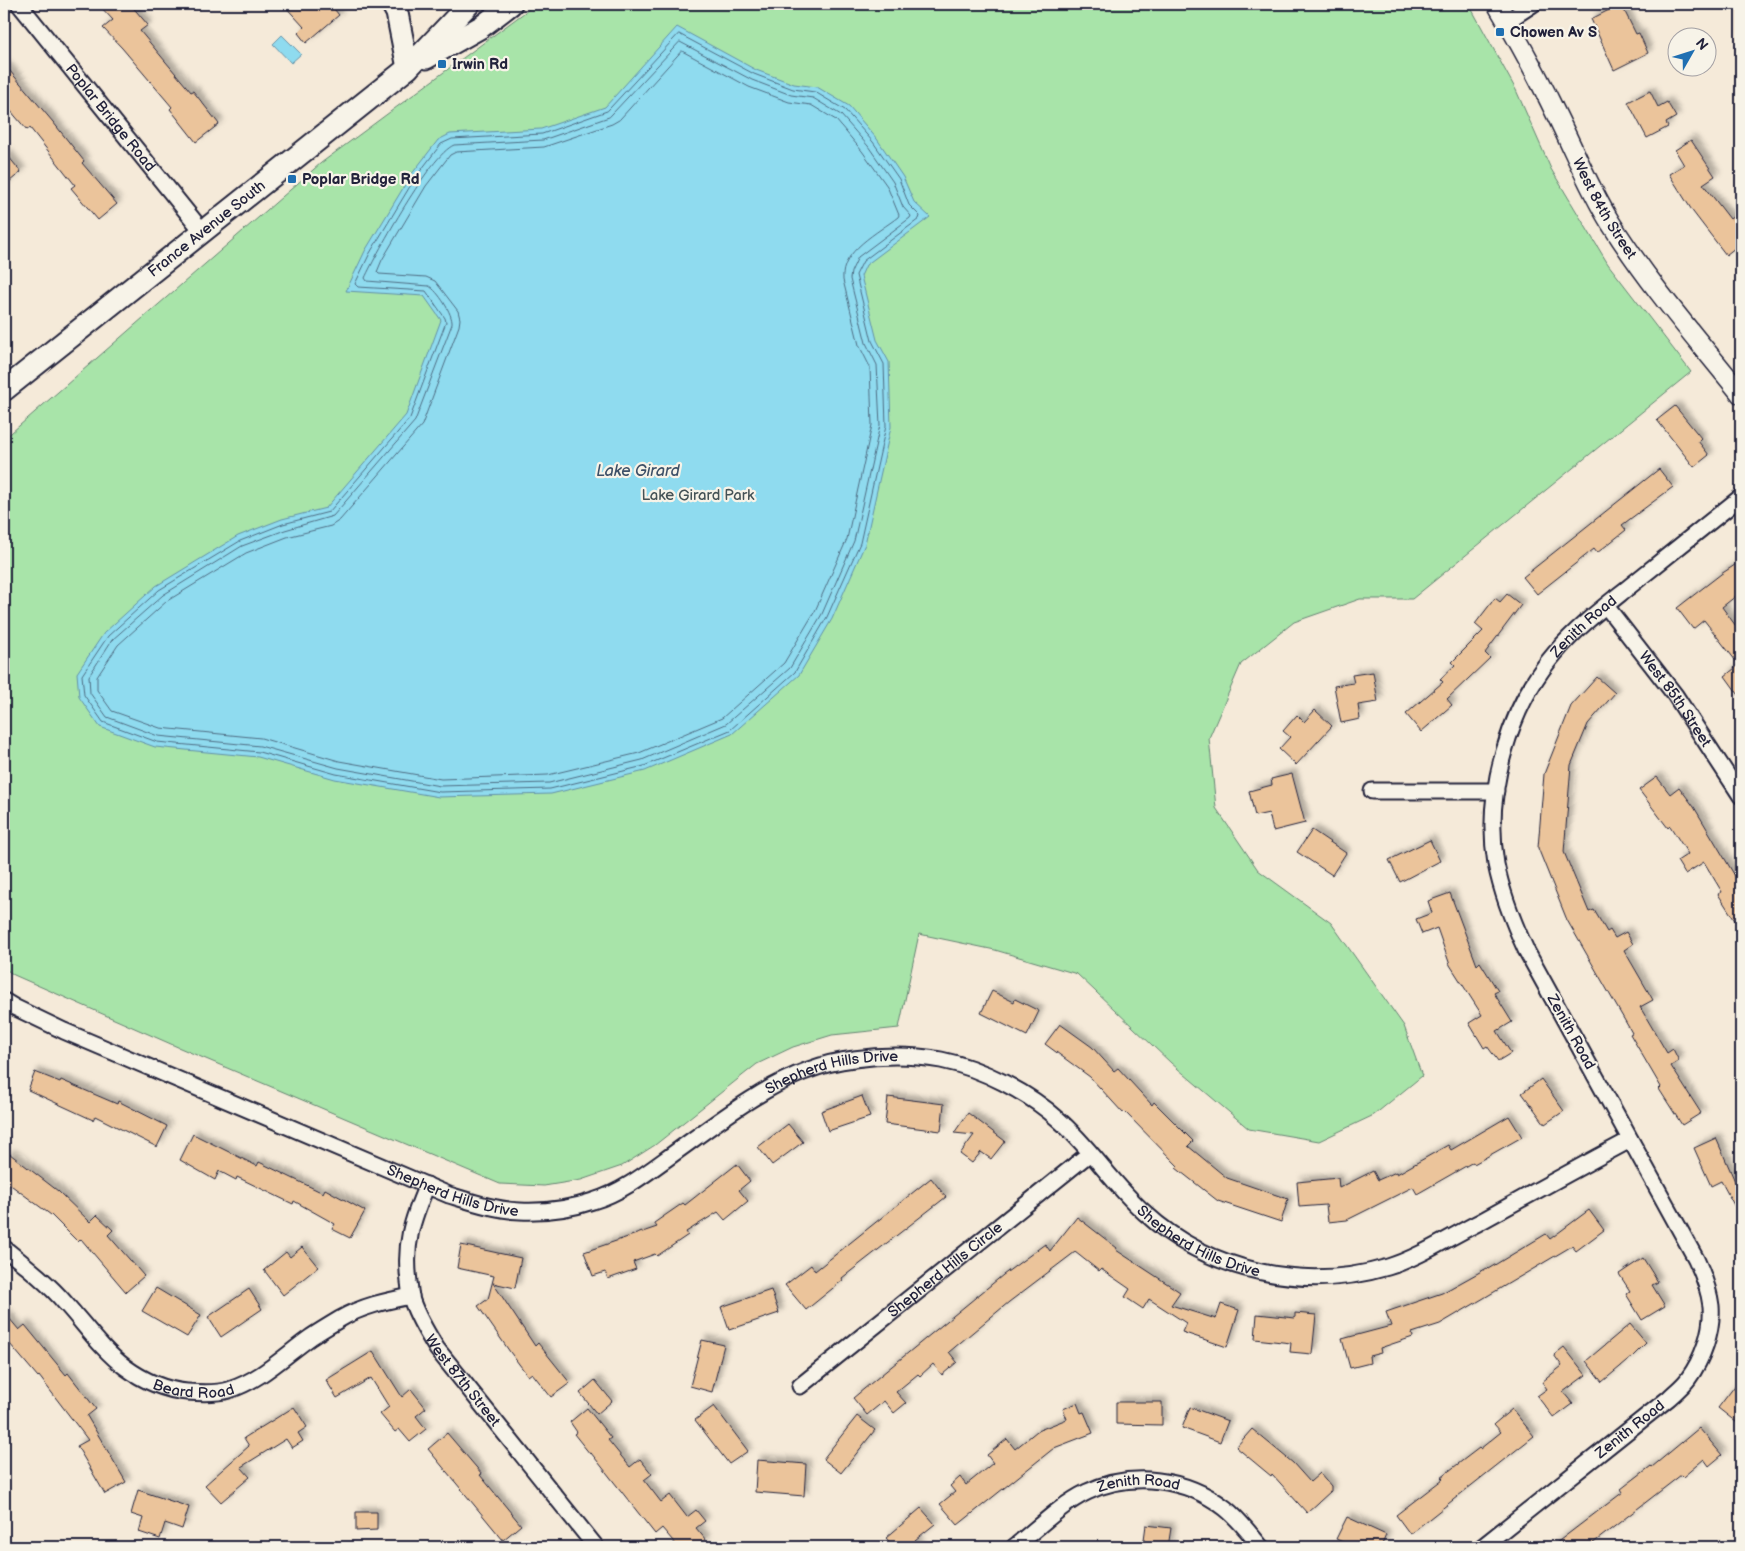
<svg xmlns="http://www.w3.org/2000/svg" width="1745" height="1551" viewBox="0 0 1745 1551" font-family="'Balsamiq Sans',sans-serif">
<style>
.green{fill:#a8e4a9;stroke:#658372}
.water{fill:#8fdbef;stroke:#6391a7}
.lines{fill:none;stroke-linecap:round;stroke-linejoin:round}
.shore{stroke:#4e6c83;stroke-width:1}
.building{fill:#ebc49b;stroke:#22223b;filter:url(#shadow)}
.minor-casing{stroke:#22223b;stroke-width:19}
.tertiary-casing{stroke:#22223b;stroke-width:22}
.secondary-casing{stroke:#22223b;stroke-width:25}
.minor{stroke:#f7f3e8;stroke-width:15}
.tertiary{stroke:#f7f3e8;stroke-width:19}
.secondary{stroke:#f7f3e8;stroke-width:21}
.poi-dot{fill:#1f6fb2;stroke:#f7f3e8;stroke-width:2}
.labels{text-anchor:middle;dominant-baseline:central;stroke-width:4.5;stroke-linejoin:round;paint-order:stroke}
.poi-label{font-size:15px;font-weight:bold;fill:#22223b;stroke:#f7f3e8;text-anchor:start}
.street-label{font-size:15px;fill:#22223b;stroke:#f7f3e8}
.park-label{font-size:15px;fill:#445256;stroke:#f7f3e8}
.water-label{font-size:16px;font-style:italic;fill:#3d5068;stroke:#f7f3e8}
</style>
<defs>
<filter id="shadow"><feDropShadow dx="4.5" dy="-4.5" stdDeviation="2.5" flood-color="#0004"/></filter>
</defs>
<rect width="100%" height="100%" fill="#f5ead9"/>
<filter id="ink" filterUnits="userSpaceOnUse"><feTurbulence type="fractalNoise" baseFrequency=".02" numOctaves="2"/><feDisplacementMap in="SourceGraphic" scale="10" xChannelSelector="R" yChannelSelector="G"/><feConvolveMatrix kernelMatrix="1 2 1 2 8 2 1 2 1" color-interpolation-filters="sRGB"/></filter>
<g filter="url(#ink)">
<!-- green -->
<polygon class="green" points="536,4 1468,4 1470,6 1516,90 1551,169 1608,264 1691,372 1412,599 1360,599 1294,622 1241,664 1209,738 1216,808 1258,870 1331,923 1404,1026 1422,1076 1374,1115 1319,1141 1249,1129 1171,1063 1077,974 995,950 919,934 899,1028 832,1035 793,1047 757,1064 655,1145 622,1166 581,1180 544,1186 500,1184 180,1048 14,975 4,968 4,439 321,163"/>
<!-- water -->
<g class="water">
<polygon points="677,27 756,70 794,84 817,87 849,106 877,139 903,177 914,202 930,217 866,265 861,276 877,340 889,362 891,427 865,544 832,619 799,675 732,734 645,771 551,794 439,797 335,779 258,757 155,747 100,727 79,697 77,673 104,633 156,586 238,536 282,519 326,508 406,415 441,320 424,296 346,291 365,251 411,175 438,140 450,134 541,129 605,107"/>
<polygon points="282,35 301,54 291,63 273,44"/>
</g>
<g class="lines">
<!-- shore -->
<g class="shore">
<polygon points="679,34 754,74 793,89 815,92 845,110 873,142 899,179 909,205 920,216 919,219 863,261 856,275 872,341 884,364 886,426 860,543 827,617 795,672 730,730 644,766 550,789 440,792 336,774 259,752 157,742 103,722 84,695 82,675 108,636 159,590 240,541 283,524 329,512 410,418 446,322 445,318 426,291 358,287 355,284 370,253 415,178 441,144 452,139 542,134 607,111"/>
<path d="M680 42 752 80 791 95 813 98 841 115 868 146 893 182 903 207 911 216 910 218 858 257 851 272 850 279 866 343 877 365 880 425 854 541 822 614 790 668 726 724 642 760 549 783 440 786 338 768 260 746 158 736 107 717 90 693 89 676 112 640 163 595 242 546 285 530 333 516 415 421 452 324C453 314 438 291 429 286L367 281 365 278C377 252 430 155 454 145L543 140 609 117Z"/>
<path d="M682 51 749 87 789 102 811 105 836 120 862 151 887 186 899 215 898 217C879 232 840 251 843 280L859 345 870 367 872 425 847 539 815 611 784 663 722 718 639 753 548 775 441 779 339 761 261 738 160 728 112 711 97 690V677L118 645 167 601 246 553 287 537 331 526 340 520 422 425 459 326 460 319 458 311 435 281 426 277 379 274 377 272 382 260 426 186 450 155 456 152 544 147 612 124 619 120Z"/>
</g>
</g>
<!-- building -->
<g class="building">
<polygon points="98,4 130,4 148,25 140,31 191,92 193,91 219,124 196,142 170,109 172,107 122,48 103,28 113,20"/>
<polygon points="283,4 330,4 339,15 306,43 298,33 304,27"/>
<polygon points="1621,4 1636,34 1639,33 1648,53 1614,70 1591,19"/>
<polygon points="4,64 53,122 84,161 82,163 117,204 98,220 71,188 75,185 30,128 27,130 4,103"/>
<polygon points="1650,91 1658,107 1667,102 1676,117 1666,123 1668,127 1647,138 1628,102"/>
<polygon points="1691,140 1715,176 1703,184 1730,219 1741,211 1741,243 1726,255 1693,212 1669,174 1684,165 1675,150"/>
<polygon points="4,151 21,172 4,186"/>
<polygon points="1675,406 1701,438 1698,441 1709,455 1694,467 1657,420"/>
<polygon points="1659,469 1673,487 1622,525 1626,530 1597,553 1594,549 1537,594 1523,577"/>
<polygon points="1741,561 1741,592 1722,607 1741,633 1741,698 1725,676 1739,665 1704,620 1693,629 1677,608 1721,574"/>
<polygon points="1507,594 1521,605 1485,653 1490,658 1447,699 1452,705 1421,732 1406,714 1443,682 1440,679 1455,665 1452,662 1483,631 1475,624 1495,598 1500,602"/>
<polygon points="1373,672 1378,702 1358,705 1360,719 1341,723 1334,686 1354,683 1352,675"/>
<polygon points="1597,677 1615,693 1588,724 1571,765 1564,852 1589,912 1594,910 1607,932 1610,930 1615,938 1626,932 1633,944 1624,950 1653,1000 1640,1007 1667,1053 1673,1049 1679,1061 1671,1066 1701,1113 1682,1125 1659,1089 1661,1087 1630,1034 1632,1033 1567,920 1538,848 1544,774 1571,706"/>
<polygon points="1315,710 1332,726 1296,765 1279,749 1290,737 1283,731 1297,715 1304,722"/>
<polygon points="1292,774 1305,823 1273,831 1269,813 1255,816 1249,791 1272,785 1271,779"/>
<polygon points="1657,777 1670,794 1679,787 1694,807 1741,886 1741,930 1718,894 1722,892 1704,862 1685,874 1677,861 1688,854 1670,826 1668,828 1639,790"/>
<polygon points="1312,830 1346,853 1332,875 1297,852"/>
<polygon points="1430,840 1440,861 1400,882 1389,860"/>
<polygon points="1450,893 1477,965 1480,962 1498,991 1494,993 1512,1022 1497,1031 1511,1053 1498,1061 1487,1046 1484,1048 1469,1023 1482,1015 1450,965 1437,928 1422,934 1416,919 1432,913 1428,901"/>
<polygon points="992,991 1014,1002 1015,999 1039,1011 1027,1036 981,1013"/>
<polygon points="1060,1024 1092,1047 1114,1071 1118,1068 1152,1105 1154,1102 1193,1141 1188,1146 1227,1178 1288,1199 1281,1222 1218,1201 1176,1168 1178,1166 1124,1111 1123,1113 1090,1077 1045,1044"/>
<polygon points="35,1072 60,1082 61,1080 117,1104 118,1101 167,1126 157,1147 95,1116 93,1120 28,1090"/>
<polygon points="1541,1079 1564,1111 1545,1124 1522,1093"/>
<polygon points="862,1096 870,1117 828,1131 821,1111"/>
<polygon points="888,1097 944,1104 941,1131 885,1124"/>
<polygon points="968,1113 1005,1141 991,1159 981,1152 972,1163 960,1154 974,1135 954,1133"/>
<polygon points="1509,1116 1522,1137 1474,1164 1473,1162 1417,1194 1413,1187 1347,1220 1328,1222 1326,1205 1299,1207 1297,1182 1338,1178 1339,1188 1373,1171 1378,1180 1396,1172 1397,1174 1448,1145 1451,1150"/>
<polygon points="788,1124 803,1142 772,1165 758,1147"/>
<polygon points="193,1134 257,1166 259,1162 323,1193 325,1189 365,1211 350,1238 332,1229 335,1224 294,1201 293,1204 237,1177 236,1180 219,1171 215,1180 180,1160"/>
<polygon points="1716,1138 1741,1195 1741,1204 1735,1207 1721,1181 1711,1186 1694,1148"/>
<polygon points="10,1154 58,1191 90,1222 97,1215 113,1230 108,1235 144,1276 126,1292 81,1239 78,1242 51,1215 4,1180 4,1162"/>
<polygon points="737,1164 750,1181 739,1190 748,1201 725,1220 718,1212 686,1232 688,1235 657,1256 655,1254 633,1262 636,1269 608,1279 605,1272 593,1276 584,1252 657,1227 654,1223 683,1203 685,1205"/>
<polygon points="931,1178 946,1197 842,1278 843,1280 806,1310 785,1285 811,1265 815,1271"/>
<polygon points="1589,1210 1604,1230 1576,1251 1572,1246 1440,1324 1412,1333 1413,1337 1380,1348 1381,1353 1369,1356 1370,1363 1350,1368 1342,1339 1391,1326 1386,1312 1442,1293 1487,1268 1488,1269 1546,1234 1550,1239"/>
<polygon points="1077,1217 1117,1248 1116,1250 1180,1292 1171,1305 1216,1319 1221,1304 1239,1310 1227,1347 1182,1332 1186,1323 1149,1299 1143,1309 1125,1297 1130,1289 1101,1269 1099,1271 1075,1252 1009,1302 949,1352 957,1362 942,1375 933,1364 920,1376 918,1374 896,1392 906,1403 894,1413 884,1401 867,1415 853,1398 1003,1275 1045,1244 1050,1251"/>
<polygon points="461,1245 521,1258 515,1288 493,1283 535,1346 538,1343 570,1383 551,1397 532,1373 528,1376 510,1352 478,1306 488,1299 494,1276 457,1268"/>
<polygon points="302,1247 318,1267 283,1295 264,1270 286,1252 290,1257"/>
<polygon points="1643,1258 1658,1282 1652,1285 1665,1306 1642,1320 1626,1294 1630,1291 1619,1274"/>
<polygon points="156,1288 201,1315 187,1337 142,1311"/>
<polygon points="249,1289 262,1309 221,1337 208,1317"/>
<polygon points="771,1290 779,1313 729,1330 721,1307"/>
<polygon points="4,1312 19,1330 25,1325 66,1375 68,1373 96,1409 87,1416 126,1482 105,1494 77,1446 88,1440 39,1376 38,1377 4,1337"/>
<polygon points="1295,1313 1316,1315 1312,1354 1290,1352 1291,1343 1255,1339 1257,1314 1295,1318"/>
<polygon points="1630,1324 1646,1343 1632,1357 1602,1382 1586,1361"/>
<polygon points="702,1340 724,1345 712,1392 690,1386"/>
<polygon points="1564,1347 1586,1375 1563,1392 1573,1404 1554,1418 1537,1396 1547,1389 1542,1382 1562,1366 1554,1355"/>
<polygon points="373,1351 402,1397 411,1389 426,1408 416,1416 426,1429 410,1442 399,1429 395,1432 380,1414 389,1407 371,1378 337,1398 326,1380"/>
<polygon points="1741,1378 1741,1426 1718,1408"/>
<polygon points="595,1380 612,1401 597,1414 580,1393"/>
<polygon points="1116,1402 1162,1402 1162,1425 1116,1424"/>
<polygon points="1077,1403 1081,1413 1084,1412 1093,1433 1054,1448 958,1525 940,1504 955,1492 950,1486 960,1477 966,1485 993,1463 987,1455 1007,1439 1015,1449 1037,1431 1067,1419 1063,1409"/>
<polygon points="714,1406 748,1451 729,1464 695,1420"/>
<polygon points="294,1407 307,1427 298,1433 303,1441 292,1448 286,1439 241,1467 250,1477 221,1502 205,1485 249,1446 244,1438"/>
<polygon points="1190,1407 1228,1421 1220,1442 1182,1428"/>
<polygon points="587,1408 611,1438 608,1440 630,1467 640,1459 652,1474 644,1480 661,1502 670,1495 687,1517 696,1510 705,1521 696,1528 706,1540 697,1547 678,1547 662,1528 655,1534 591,1453 590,1454 574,1434 577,1432 570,1422"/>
<polygon points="1512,1409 1534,1436 1410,1534 1396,1515 1443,1479 1441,1477 1479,1448 1480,1449 1501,1432 1494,1424"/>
<polygon points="857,1416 875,1430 841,1473 823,1459"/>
<polygon points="1699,1428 1722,1455 1709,1466 1704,1459 1683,1477 1681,1475 1588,1547 1551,1547 1623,1492 1621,1489 1651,1466 1652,1467"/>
<polygon points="1252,1429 1293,1463 1310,1482 1320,1473 1331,1486 1331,1491 1307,1513 1272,1474 1271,1476 1236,1447"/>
<polygon points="447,1433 482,1474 480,1475 521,1525 503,1540 428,1449"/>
<polygon points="757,1460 806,1464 804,1496 755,1492"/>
<polygon points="138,1490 189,1507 182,1529 165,1523 160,1539 139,1532 143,1518 131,1514"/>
<polygon points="921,1508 935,1524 915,1540 921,1547 894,1547 886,1538"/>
<polygon points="356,1512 377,1512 377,1530 356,1531"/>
<polygon points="1347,1517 1386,1535 1381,1547 1354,1547 1336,1539"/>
<polygon points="1146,1525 1171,1528 1168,1547 1143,1547"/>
</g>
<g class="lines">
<!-- minor casing -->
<g class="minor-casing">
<g id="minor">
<path id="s1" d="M19 4 203 232"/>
<polyline points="1507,21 1533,4"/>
<path id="s2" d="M1606 606 1675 695 1741 796"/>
<polyline points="1372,791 1496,791"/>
<path id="s3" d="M4 1001 14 1007 64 1031 449 1195C472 1202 496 1210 520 1211 544 1212 570 1209 593 1201 623 1192 648 1172 673 1154 698 1136 723 1117 750 1100 781 1080 817 1063 854 1059 882 1055 913 1055 941 1060 981 1068 1028 1092 1059 1120 1091 1148 1113 1185 1145 1213 1209 1272 1305 1292 1388 1267 1418 1258 1450 1237 1478 1223 1529 1195 1579 1167 1630 1140"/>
<path id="s4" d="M427 1185C412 1220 404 1244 409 1282 410 1288 410 1295 412 1301 418 1318 427 1333 437 1349L596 1547"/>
<path id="s5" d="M4 1248C25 1265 48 1283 66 1304 85 1325 102 1350 125 1367 144 1381 164 1390 187 1392 200 1393 216 1394 229 1390 261 1380 284 1356 311 1337 320 1331 330 1325 340 1319 362 1306 386 1301 411 1296"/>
<path id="s6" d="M800 1386 1090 1153"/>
<path id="s7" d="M1014 1547C1037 1529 1060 1505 1087 1492 1132 1471 1186 1478 1225 1508 1239 1519 1250 1534 1261 1547"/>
<path id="s8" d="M1482 1547 1669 1398C1675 1392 1683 1386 1688 1379 1702 1360 1713 1331 1711 1306 1709 1289 1703 1274 1696 1259L1526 950C1513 922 1502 894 1496 864 1484 793 1509 706 1556 652 1579 625 1608 604 1635 582 1670 554 1706 525 1741 497"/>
</g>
</g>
<!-- tertiary casing -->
<g class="tertiary-casing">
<g id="tertiary">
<path id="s9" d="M1497 4C1518 40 1538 76 1556 114 1574 150 1589 188 1610 222 1648 283 1696 338 1741 394"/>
</g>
</g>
<!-- secondary casing -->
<g class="secondary-casing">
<g id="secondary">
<polyline points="392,4 397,13 408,68"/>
<polyline points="426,58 481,27 511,4"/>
<path id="s10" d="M4 390 408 68 469 4"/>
</g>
</g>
<!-- minor -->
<use href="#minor" class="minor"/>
<!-- tertiary -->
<use href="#tertiary" class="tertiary"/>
<!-- secondary -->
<use href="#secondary" class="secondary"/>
</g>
</g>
<!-- markers -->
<g class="poi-dot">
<rect x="1495" y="27" width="10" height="10" rx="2.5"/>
<rect x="437" y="59" width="10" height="10" rx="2.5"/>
<rect x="287" y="174" width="10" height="10" rx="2.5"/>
</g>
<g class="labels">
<!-- poi labels -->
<g class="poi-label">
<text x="1510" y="32">Chowen Av S</text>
<text x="452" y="64">Irwin Rd</text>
<text x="302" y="179">Poplar Bridge Rd</text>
</g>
<!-- street labels -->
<g class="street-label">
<text stroke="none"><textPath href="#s1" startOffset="146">Poplar Bridge Road</textPath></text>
<text stroke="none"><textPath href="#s9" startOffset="231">West 84th Street</textPath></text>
<text stroke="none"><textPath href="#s10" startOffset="259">France Avenue South</textPath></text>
<text stroke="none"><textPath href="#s8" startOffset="1102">Zenith Road</textPath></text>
<text stroke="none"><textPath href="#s2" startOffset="116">West 85th Street</textPath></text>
<text transform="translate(1571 1032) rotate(61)">Zenith Road</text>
<text stroke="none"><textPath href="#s3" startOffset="908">Shepherd Hills Drive</textPath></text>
<text stroke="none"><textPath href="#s3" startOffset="488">Shepherd Hills Drive</textPath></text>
<text stroke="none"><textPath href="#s3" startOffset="1342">Shepherd Hills Drive</textPath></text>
<text stroke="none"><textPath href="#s6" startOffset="186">Shepherd Hills Circle</textPath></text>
<text stroke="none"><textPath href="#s4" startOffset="214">West 87th Street</textPath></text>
<text stroke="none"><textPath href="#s5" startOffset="244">Beard Road</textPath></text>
<text stroke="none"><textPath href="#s8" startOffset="189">Zenith Road</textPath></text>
<text stroke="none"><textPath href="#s7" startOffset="145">Zenith Road</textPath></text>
</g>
<!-- park labels -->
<g class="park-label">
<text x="698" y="495">Lake Girard Park</text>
</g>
<!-- water labels -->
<g class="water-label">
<text x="638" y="471">Lake Girard</text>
</g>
</g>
<!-- margin -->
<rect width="1745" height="1551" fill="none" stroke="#f7f3e8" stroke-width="20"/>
<rect x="10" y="10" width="1725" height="1531" fill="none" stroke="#22223b" stroke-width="2" filter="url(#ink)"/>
<!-- north arrow -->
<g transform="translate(1692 52) rotate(51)"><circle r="24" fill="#f7f3e8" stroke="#a29fa3"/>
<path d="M0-4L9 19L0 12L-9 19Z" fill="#1f6fb2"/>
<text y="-8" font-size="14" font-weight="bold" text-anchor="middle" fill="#22223b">N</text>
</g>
</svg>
